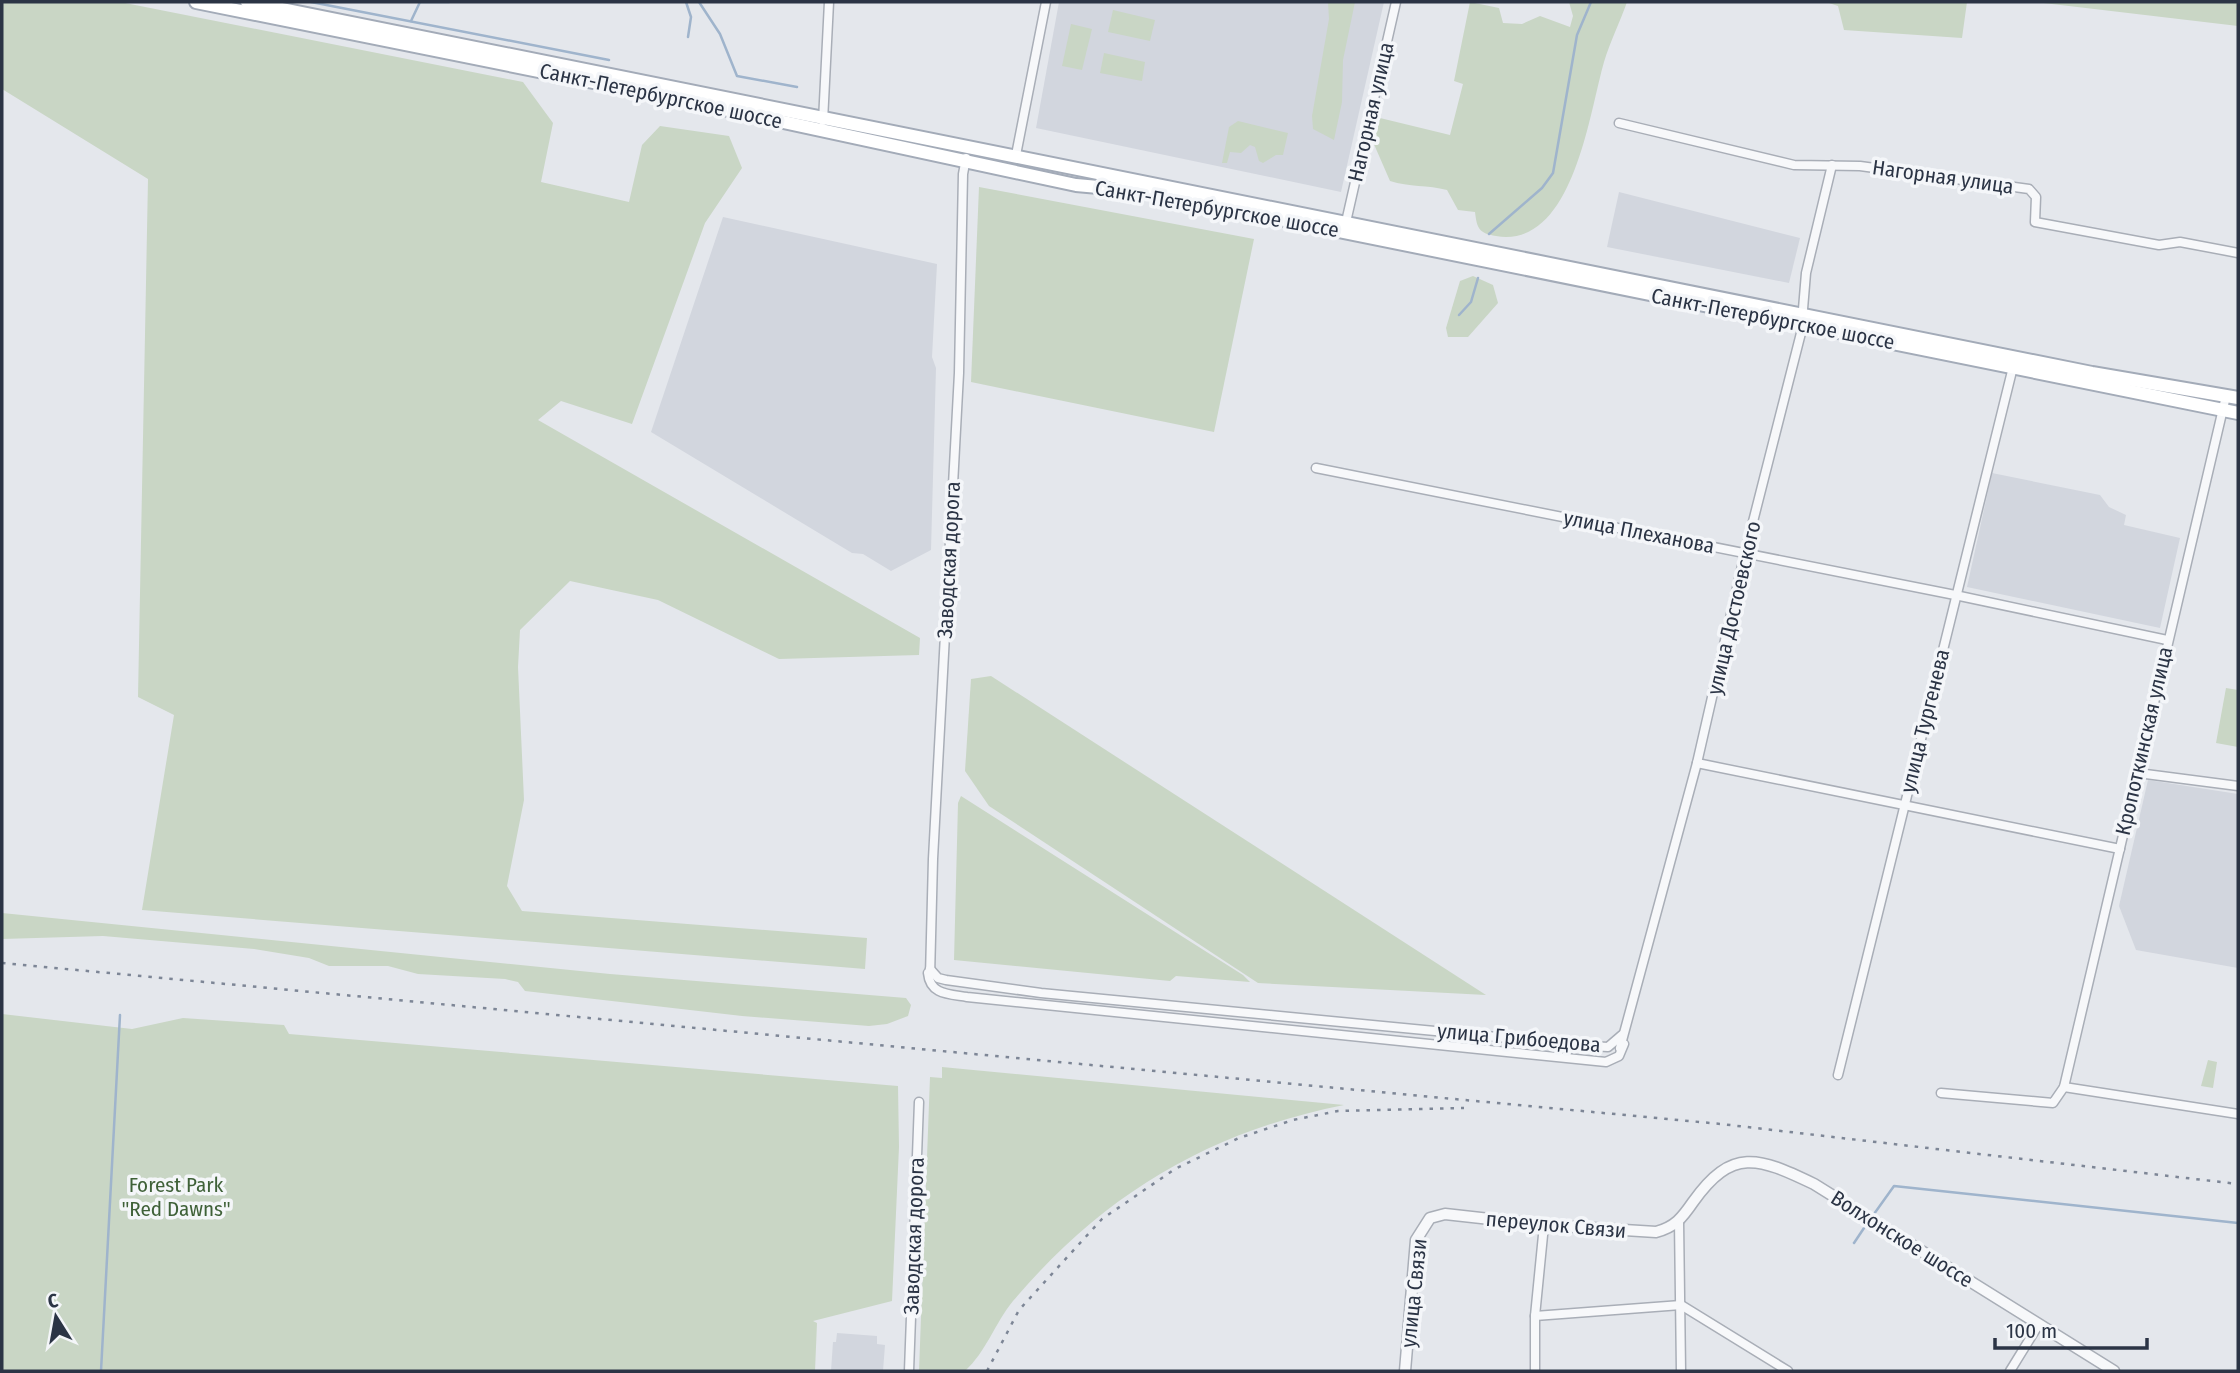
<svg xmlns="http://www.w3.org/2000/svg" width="2240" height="1373" viewBox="0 0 2240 1373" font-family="'Fira Sans Condensed',sans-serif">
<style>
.built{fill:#d2d6de}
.green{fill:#c9d6c5}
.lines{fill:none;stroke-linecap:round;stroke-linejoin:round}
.stream{stroke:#9fb4cc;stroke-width:2.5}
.minor-casing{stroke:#a9aeb7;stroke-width:11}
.tertiary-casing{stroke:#a9aeb7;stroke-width:13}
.primary-casing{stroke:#a3abb8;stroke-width:16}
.minor{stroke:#f7f8fa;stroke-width:8}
.tertiary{stroke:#f7f8fa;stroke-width:10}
.primary{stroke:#fff;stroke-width:12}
.rail{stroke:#7d8696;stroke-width:2.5;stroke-dasharray:3.5 7;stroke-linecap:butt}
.labels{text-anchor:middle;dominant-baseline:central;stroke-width:7;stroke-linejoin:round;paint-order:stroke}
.street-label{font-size:21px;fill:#2b3445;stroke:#f4f6f9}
.park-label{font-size:21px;fill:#3f6138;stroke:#f4f6f9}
</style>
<rect width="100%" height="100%" fill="#e4e7ec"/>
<!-- built -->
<g class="built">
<polygon points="1059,2 1384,2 1341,192 1036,128"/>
<polygon points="1619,192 1800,238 1789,283 1607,247"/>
<polygon points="723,217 937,264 932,357 936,368 931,550 891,571 863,554 852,553 651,432"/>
<polygon points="1992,473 2100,495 2109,507 2126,515 2124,525 2180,538 2160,628 1967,587"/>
<polygon points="2148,780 2238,794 2238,968 2136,950 2119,906"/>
<polygon points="837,1333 877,1336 877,1344 885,1345 883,1371 831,1371 833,1342 836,1342"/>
</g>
<!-- green -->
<g class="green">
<polygon points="2,2 120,2 523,82 553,123 541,182 629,202 642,145 660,126 729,136 742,168 705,223 632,424 561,401 538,420 920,638 919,655 779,659 658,600 570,581 520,630 518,667 524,800 507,886 522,911 867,938 865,969 142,910 174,715 138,697 148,179 2,89"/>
<polygon points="1328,2 1355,2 1343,60 1342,102 1334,140 1313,129 1312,116 1329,19"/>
<path d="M1470 2 1499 8 1503 23 1522 24 1540 16 1570 27 1573 16 1569 2H1627C1620 22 1610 42 1604 62 1589 114 1573 249 1496 236 1479 233 1477 229 1475 212L1458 210 1447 190C1428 185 1409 187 1390 181L1373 142 1380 118 1450 135 1463 84 1454 81Z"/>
<polygon points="1826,2 1967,2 1962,38 1844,30 1838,6"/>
<polygon points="2035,2 2238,2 2238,26"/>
<polygon points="1113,10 1155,20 1150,41 1108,32"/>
<polygon points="1071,24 1092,29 1082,70 1062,66"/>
<polygon points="1104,53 1145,62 1142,81 1100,73"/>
<polygon points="1238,121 1288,133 1283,155 1276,155 1263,163 1259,161 1255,147 1250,145 1241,153 1230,152 1227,163 1222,163 1229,127"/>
<polygon points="979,187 1254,239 1214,432 971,382"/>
<polygon points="1473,276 1493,285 1498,303 1468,337 1448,337 1446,328 1460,281"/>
<polygon points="991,676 1486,995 1258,983 989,806 965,771 971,679"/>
<polygon points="2226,688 2238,690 2238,747 2216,743"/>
<polygon points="961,796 1243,975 1250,982 1176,976 1170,981 954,960 958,803"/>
<polygon points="2,913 610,974 906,998 911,1005 908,1016 887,1024 869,1026 742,1016 525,991 518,982 505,979 418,974 388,966 329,966 309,958 254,949 103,936 2,939"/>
<polygon points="2,1014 132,1029 183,1018 284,1025 289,1034 898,1086 899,1147 892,1301 813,1321 817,1323 815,1371 2,1371"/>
<polygon points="2208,1060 2217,1062 2213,1088 2201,1086"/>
<path d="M942 1067 1344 1105C1208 1132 1103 1195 1013 1301 995 1323 986 1352 965 1371H919L930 1077 942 1078Z"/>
</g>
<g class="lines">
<!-- stream -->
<g class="stream">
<polyline points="311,2 609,60"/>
<polyline points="686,2 691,17 688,37"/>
<polyline points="699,2 720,34 737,76 797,87"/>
<polyline points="411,21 420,2 449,2"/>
<polyline points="1489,234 1542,188 1553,173 1577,35 1591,2"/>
<polyline points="1459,315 1471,302 1478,278"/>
<polyline points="1874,1214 1894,1186 2238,1223"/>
<polyline points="1854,1243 1864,1228"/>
<polyline points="101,1371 120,1015"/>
</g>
<!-- minor casing -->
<g class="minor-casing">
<g id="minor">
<polyline points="823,121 829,2"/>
<polyline points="1619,123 1794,165 1860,166 2029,189 2036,197 2035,222 2159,245 2180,242 2238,253"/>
<polyline points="1016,155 1046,2"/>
<polyline points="1346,222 1396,2"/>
<polyline points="1316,468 1955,595 2167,640"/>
<polyline points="1697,763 2120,849"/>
<polyline points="2138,773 2238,786"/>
<polyline points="930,969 938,978 946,980 1041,993 1590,1046 1608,1047 1622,1035"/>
<path d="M928 973C930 995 949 994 967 997L1606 1062 1619 1056 1624 1044"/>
<polyline points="930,976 933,859 959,373 963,174 966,158"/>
<polyline points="1620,1048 1697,763 1745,553 1801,333 1806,273 1832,165"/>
<polyline points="1838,1075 2013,367"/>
<polyline points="2064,1087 2238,1114"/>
<polyline points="1941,1093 2053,1103 2064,1087 2226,396"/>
<polyline points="1679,1221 1681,1371"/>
<polyline points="1535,1316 1681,1305 1788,1371"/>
<polyline points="909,1371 919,1102"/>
<polyline points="1535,1371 1535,1316 1544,1225"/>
<polyline points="2010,1371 2039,1324"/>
</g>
</g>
<!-- tertiary casing -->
<g class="tertiary-casing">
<path id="tertiary" d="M1405 1371 1416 1240 1430 1218 1445 1214 1544 1225 1656 1232C1675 1227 1682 1218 1693 1202 1732 1147 1758 1157 1814 1184L2114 1371"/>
</g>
<!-- primary casing -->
<g class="primary-casing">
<g id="primary">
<polyline points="196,2 668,97 1076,185 1132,190 1240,211 2238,413"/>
<polyline points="247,2 2092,373 2238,398"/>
</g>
</g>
<!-- minor -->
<use href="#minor" class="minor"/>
<!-- tertiary -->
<use href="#tertiary" class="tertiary"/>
<!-- primary -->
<use href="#primary" class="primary"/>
<!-- rail -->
<g class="rail">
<polyline points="2,963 1721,1124 2238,1184"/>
<polyline points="987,1371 1019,1310 1102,1219 1175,1169 1239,1138 1293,1120 1338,1111 1464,1108"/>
</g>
</g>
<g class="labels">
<!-- street labels -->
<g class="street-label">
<text transform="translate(661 96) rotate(12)">Санкт-Петербургское шоссе</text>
<text transform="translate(1371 112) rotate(-77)">Нагорная улица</text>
<text transform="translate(1943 177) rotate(8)">Нагорная улица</text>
<text transform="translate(1217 209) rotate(10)">Санкт-Петербургское шоссе</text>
<text transform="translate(1773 319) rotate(11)">Санкт-Петербургское шоссе</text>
<text transform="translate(1639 532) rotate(11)">улица Плеханова</text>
<text transform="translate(949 560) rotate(-87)">Заводская дорога</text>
<text transform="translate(1734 608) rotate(-77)">улица Достоевского</text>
<text transform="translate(1925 721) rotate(-76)">улица Тургенева</text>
<text transform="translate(2144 741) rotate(-77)">Кропоткинская улица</text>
<text transform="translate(1519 1038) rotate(5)">улица Грибоедова</text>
<text transform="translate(1556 1225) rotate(5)">переулок Связи</text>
<text transform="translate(914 1236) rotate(-88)">Заводская дорога</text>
<text transform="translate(1902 1239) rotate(32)">Волхонское шоссе</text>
<text transform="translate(1414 1293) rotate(-84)">улица Связи</text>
</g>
<!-- park labels -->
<g class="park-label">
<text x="176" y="1185">Forest Park<tspan x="176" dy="24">"Red Dawns"</tspan></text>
</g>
</g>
<!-- border -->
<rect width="2240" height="1373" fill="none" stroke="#2b3445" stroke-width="7"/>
<!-- north arrow -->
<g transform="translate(56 1317) rotate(349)" stroke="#f4f6f9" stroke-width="5" paint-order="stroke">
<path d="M0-5L12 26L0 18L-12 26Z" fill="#2b3445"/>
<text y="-10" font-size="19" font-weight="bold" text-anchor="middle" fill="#2b3445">С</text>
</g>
<!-- scale -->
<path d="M1995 1338v10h152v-10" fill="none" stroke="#2b3445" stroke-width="3.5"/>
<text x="2006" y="1338" font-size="21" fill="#2b3445" stroke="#f4f6f9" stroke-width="5" paint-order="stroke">100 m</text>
</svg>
